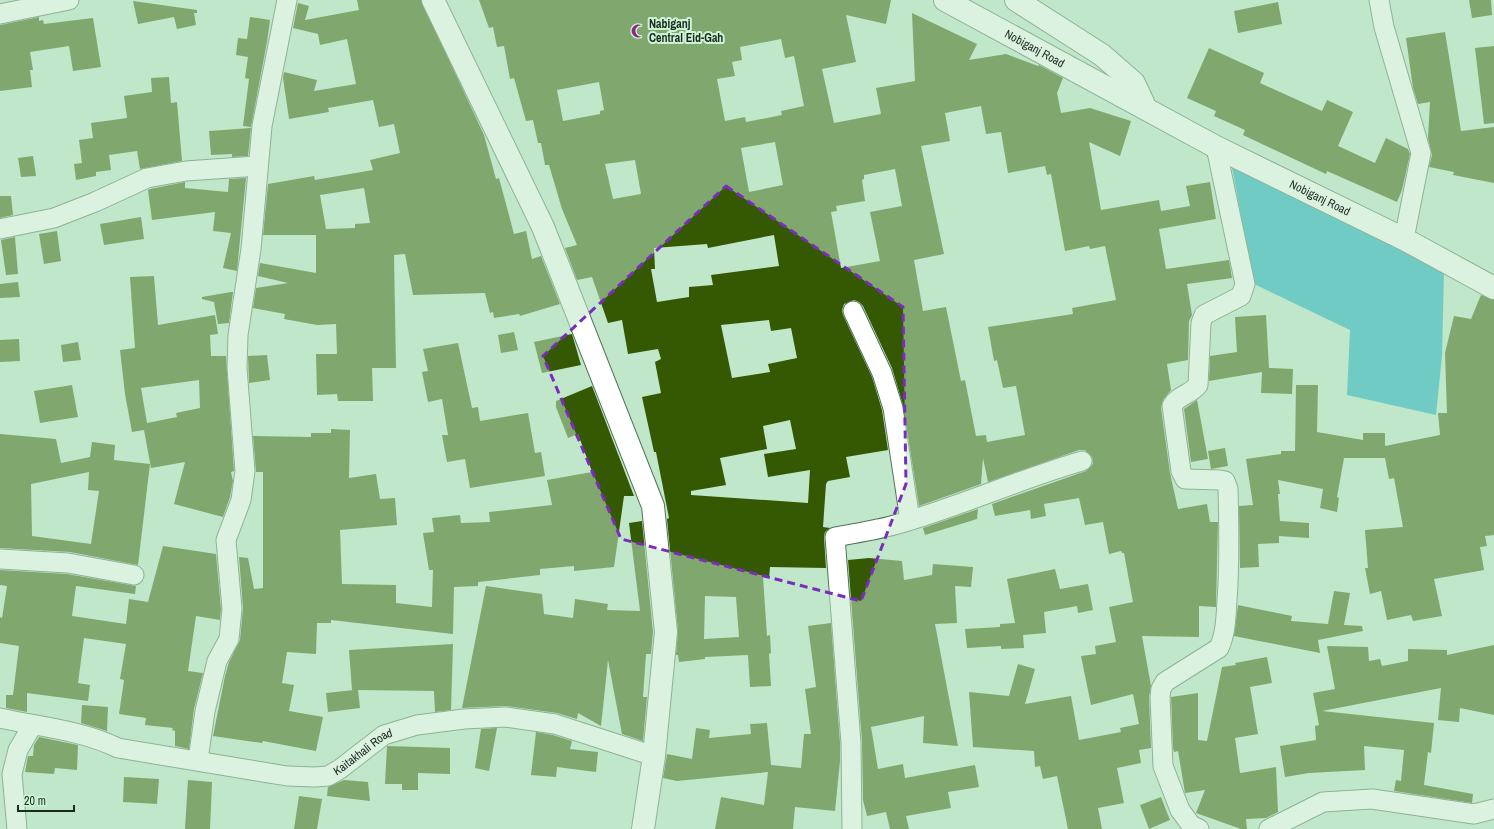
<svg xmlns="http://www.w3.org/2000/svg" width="1494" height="829" viewBox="0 0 1494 829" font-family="'Archivo Narrow',sans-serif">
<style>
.water{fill:#12a9c0}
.building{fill:#345902;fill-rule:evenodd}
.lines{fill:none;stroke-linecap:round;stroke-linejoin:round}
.street-casing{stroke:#507358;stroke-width:21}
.secondary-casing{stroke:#507358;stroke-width:24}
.street{stroke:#fff;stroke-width:19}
.secondary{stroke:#fff;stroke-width:22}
.marked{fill:none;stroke:#7b2cbf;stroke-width:3;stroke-dasharray:8 5;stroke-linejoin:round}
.labels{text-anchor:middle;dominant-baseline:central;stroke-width:4;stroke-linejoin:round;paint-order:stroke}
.poi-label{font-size:12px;font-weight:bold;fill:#1b2a1e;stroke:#cdf4d6;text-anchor:start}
.street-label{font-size:12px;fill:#1b2a1e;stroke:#cdf4d6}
</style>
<rect width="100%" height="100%" fill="#c0e7c9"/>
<!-- water -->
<polygon class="water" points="1230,157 1444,270 1442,356 1436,415 1347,395 1350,330 1254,284"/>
<!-- building -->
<g class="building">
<path d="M357 0H421L484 135 496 179 499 178 514 234 526 231 532 259 541 256 560 304 520 316 519 314 494 318 493 312 490 313 485 293 413 295 405 254 394 255 396 368H372L373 401H338L337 394 317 395 316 354H337L336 324 317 325 284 319 285 314 253 308 256 288 288 283 258 276 260 263 316 273V235H263L268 184 314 176 315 180 373 170 370 160 400 153 394 124 379 127 373 100 328 108 329 112 289 119 283 78 284 72 317 80 314 91 356 84 347 39 320 45 318 34 293 28 298 3 309 6 305 20 359 10ZM364 188 370 223 355 224V228L326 229 320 195Z"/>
<path d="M479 0H891L886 24 846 15 856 62 822 69 834 123 881 114 876 88 915 81 912 13 977 44 969 60 1006 54 1038 66 1039 65 1063 78 1057 93 1061 113 1090 108 1131 121 1120 156 1089 142 1101 210 1159 200 1161 211 1190 206 1186 186 1210 182 1216 219 1159 229 1166 269 1229 260 1232 278 1187 284 1192 315 1189 321 1188 360 1167 364 1171 390 1163 400 1161 408 1170 473 1178 509 1207 504 1210 522H1218L1216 607 1199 606V637L1142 636 1151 686 1149 697 1151 748 1139 750 1141 763 1117 768 1124 803 1098 808 1102 829H1068L1057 776 1043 779 1040 766 1035 767 1034 751 973 747 969 692 1009 696 1018 664 1035 669 1025 704 1071 696 1079 740 1121 732 1120 728 1139 724 1133 694 1091 705 1081 656 1096 654 1095 646 1116 642 1109 607 1133 602 1124 553H1122L1121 551 1109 554 1103 522 1085 525 1079 498 1044 504 1046 516 1031 519 1030 510 995 516 992 504 1086 471 1093 464 1092 457 1085 450H1079L988 482 983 458 981 484 919 506 903 405 892 368 863 306 859 302 854 300 844 304 842 310 843 315 872 377 882 410 888 450 846 457 850 477 828 481 826 484 823 527 830 528 825 532 824 537 826 568 770 567 769 578 763 577 767 636 770 635 771 653 769 654 771 686 750 687 748 655 705 657V659L679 662 678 655H676L678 631 667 519 669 518 656 452H654L642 397 661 393 655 362 661 359 658 349 628 354 622 320 608 323 592 277 577 280 565 248 577 245 562 209 549 165H545L541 143H538L533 120 526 121 514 78 510 79 504 46 497 47 493 27 489 28ZM781 39 785 58 794 56 804 106 781 111 782 115 746 122 745 117 725 121 717 79 735 76 732 62 742 60 740 47ZM599 82 604 110 600 111V114L563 121 557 90ZM981 106 986 134 1001 132 1008 173 1045 166 1047 175 1051 174 1065 251 1089 246 1090 249 1105 246 1116 300 1072 308 1073 314 988 327 994 361 997 360 1003 388 1016 386 1025 435 987 442 986 435 976 436 965 380 961 381 946 307 923 311 914 260 944 254 921 146 950 141 945 113ZM775 142 783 185 749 192 741 148ZM635 160 641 194 613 199 605 164ZM895 169 902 206 870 212 880 261 841 268 831 212 837 211 836 206 865 201 862 180 864 179V175ZM774 235 779 266 711 275 713 285 689 287V297L657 302 651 269H655L654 248 707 244 708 248ZM769 320 771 331 791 328 797 358 768 364 770 372 732 378 721 325ZM790 420 796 449 764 454 768 477 810 470 808 503 691 495V491L726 485 720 458 767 449 763 426ZM705 596 736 597 739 637 704 639Z"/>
<polygon points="1469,0 1491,0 1492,15 1472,18"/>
<polygon points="133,1 197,10 197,13 194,13 196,25 177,29 174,17 138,24"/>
<polygon points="1278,2 1282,24 1238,33 1234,11"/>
<polygon points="39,17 39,21 43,20 44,24 93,18 101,67 73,71 69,46 30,52 33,70 30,70 32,87 0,91 0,25"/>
<polygon points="250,17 270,20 267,42 251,127 243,126 249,79 245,78 248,57 236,55 238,38 247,39"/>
<polygon points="1445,32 1461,131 1494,127 1494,183 1453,175 1454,172 1429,167 1432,155 1428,138 1430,102 1418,104 1413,88 1406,38"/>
<polygon points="1494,46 1494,123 1484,124 1475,48"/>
<polygon points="1209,48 1264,73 1260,83 1322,111 1327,100 1353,112 1338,146 1375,163 1386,138 1408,149 1410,154 1402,190 1397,202 1327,171 1326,174 1243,135 1245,130 1214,116 1216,111 1187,98"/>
<polygon points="169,77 171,103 177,102 182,161 140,169 137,151 109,155 111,170 96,172 96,176 76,180 74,164 82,163 79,140 93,138 91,123 127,118 124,96 152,92 151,78"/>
<polygon points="251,128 248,156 232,157 232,154 211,155 209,131"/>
<polygon points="33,156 36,176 21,177 18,158"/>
<polygon points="246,178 237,271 223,268 231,233 213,231 215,212 152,220 148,190 150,189 185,182 185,188 228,192 229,179"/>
<polygon points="0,196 11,196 13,215 0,218"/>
<polygon points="141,217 144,239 104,245 100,224"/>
<polygon points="57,231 61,261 44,264 39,234"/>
<polygon points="15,237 18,274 6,275 1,240"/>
<path d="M154 276 158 325 215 315 218 334 210 335 211 356H226L234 471 231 472 233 481 230 497 223 517 174 504 185 462 151 468 144 430 132 432 125 394 120 350 135 348 130 277ZM199 380 200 408 176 413 177 417 147 423 141 388Z"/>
<polygon points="18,282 20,297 0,298 0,284"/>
<polygon points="231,292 233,292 229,323 218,324 214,302 202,299 202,297"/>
<polygon points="1481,295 1494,300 1494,535 1485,536 1487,546 1480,547 1484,570 1434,579 1442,616 1413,621 1411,615 1387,620 1381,591 1370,594 1365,568 1368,568 1365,530 1403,527 1394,478 1389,479 1385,458 1344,458 1337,497 1339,498 1337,512 1320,508 1323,489 1278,480 1280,494 1278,494 1280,521 1309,523 1309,538 1279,536 1279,543 1258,544 1259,567 1240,568 1239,506 1253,505 1246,459 1281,454 1281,451 1295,451 1296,385 1318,385 1317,432 1363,440 1363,433 1385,433 1385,446 1440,435 1438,413 1447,413 1445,353 1454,316 1471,319"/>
<polygon points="1266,315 1269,368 1293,369 1292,394 1261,393 1262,372 1209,381 1210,356 1237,352 1235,317"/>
<polygon points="514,332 518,350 501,353 498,335"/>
<polygon points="572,334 581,365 542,373 534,342"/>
<polygon points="19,339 20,361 0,362 0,340"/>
<polygon points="78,342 81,360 63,362 61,345"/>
<polygon points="458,343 472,408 478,407 480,421 528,413 535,453 541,452 545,476 470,488 465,459 447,462 442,435 448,435 442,399 428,402 422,372 428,371 423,349"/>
<polygon points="267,355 270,380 249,383 248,356"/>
<polygon points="72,385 78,417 40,423 34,391"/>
<polygon points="592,386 634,496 624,496 614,567 574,571 574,566 540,569 540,575 478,582 478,586 454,587 453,634 331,620 331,623 317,623 316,654 287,652 282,683 294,685 289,711 323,717 316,751 263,741 262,743 213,736 225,676 229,662 240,640 243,608 239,557 248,558 254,589 263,588 263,472 256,472 253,436 311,437 311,433 331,433 331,429 350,430 349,478 376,474 380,499 395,498 397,525 340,530 342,584 396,585 396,603 432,607 433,570 429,570 423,533 434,532 432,518 460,515 461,523 490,522 489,512 552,505 547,480 592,472 578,434 568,438 556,407 556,401"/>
<polygon points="1197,400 1208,459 1191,462 1184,409"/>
<path d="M0 434 56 439 61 463 90 457 92 442 115 445 114 460 150 464 138 565 70 552 0 548ZM89 472 88 490 99 491 91 544 32 536 31 484Z"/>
<polygon points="1225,448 1228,466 1211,469 1208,451"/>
<polygon points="978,509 977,519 925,535 923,528"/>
<polygon points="642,521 653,632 651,654 646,654 643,697 647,697 643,741 622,734 608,660 601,726 578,713 577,719 557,713 506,706 462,708 486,586 542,594 544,614 573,618 575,599 608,604 607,610 640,611 629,523"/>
<polygon points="163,546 216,554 221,609 220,620 196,616 188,671 203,673 194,709 189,749 175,746 175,731 172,730 173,728 145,725 146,718 119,714 124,680 120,679 126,644 84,638 78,683 90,685 88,701 27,693 27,712 6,708 6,695 13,695 19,646 0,643 0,617 2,618 7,586 0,585 0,570 67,574 136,586 135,594 76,586 72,616 126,624 129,599 148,602"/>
<polygon points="869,558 902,561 904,580 932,575 933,564 973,567 971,587 955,586 957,623 935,624 958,746 923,743 924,716 871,727 878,769 903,764 905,778 975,765 979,787 948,792 951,808 906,816 909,829 890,829 886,812 867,816 863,800 862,742 848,560"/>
<polygon points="1055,569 1060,589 1088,584 1093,610 1078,613 1077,606 1044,612 1046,633 1023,635 1024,648 1001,649 1001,646 967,648 965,629 1000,627 1000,624 1015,623 1007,579"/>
<polygon points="1334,591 1350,593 1344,625 1362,626 1363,631 1318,640 1320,653 1234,636 1238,605 1292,616 1291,621 1328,624"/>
<polygon points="831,623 840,743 840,761 835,811 795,807 793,829 715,829 721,797 764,805 768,772 677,781 663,778 667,754 692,759 696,728 710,730 709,738 751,734 750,724 767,723 771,765 801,768 804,734 811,734 805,689 816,687 808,626"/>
<polygon points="453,644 451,710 435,712 434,691 358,690 360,708 328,712 326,693 354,690 352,690 349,650"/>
<polygon points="1494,645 1494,715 1460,708 1459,722 1438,720 1441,688 1322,711 1434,723 1431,753 1428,752 1424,785 1473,794 1472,803 1394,791 1396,780 1401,781 1404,750 1364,746 1365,770 1309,773 1285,777 1280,746 1316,740 1315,726 1319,725 1313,693 1335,689 1327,646 1368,647 1369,661 1380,659 1382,666 1408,661 1408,649 1447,650 1447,655"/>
<polygon points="1267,657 1272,683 1250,687 1258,734 1235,738 1240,773 1276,767 1278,812 1266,818 1246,819 1247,829 1241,829 1196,813 1205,790 1185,793 1178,751 1174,752 1173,748 1171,697 1198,693 1198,740 1207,741 1222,667 1236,665 1235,663"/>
<polygon points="82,705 108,707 107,731 81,723"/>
<polygon points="497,728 489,771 475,768 481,729"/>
<polygon points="536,732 553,735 572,741 570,749 598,752 596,772 557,767 556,777 531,775"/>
<polygon points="39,737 78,745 77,770 55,768 54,774 25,772 28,756 33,756 34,745"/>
<polygon points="387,746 450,748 450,774 418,773 418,790 402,790 402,784 385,784"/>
<polygon points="124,777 159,779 157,804 123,802"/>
<polygon points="188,780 212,782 210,829 185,829"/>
<polygon points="344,780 368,782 370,801 327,796 328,787"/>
<polygon points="299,796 322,799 317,829 294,829"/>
<polygon points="1161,797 1170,820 1149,829 1140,805"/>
</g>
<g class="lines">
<!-- street casing -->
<g class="street-casing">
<g id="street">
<polyline points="1379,0 1384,27 1421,153 1404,239"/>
<polyline points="0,14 69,0"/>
<polyline points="0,229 54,218 95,202 147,178 186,171 258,166"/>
<polyline points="853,311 882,373 893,408 910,520"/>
<polyline points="0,559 68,563 134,575"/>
<path id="s1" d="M0 718C40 727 81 730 118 748L287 776 315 777 328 776 340 769 384 735 417 725 464 719 505 717 555 724 654 756"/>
<polyline points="198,760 205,711 217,661 229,639 232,609 226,540 241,500 245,471 237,368 238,335 251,249 262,126 287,0"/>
<polyline points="17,829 12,774 18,750 32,726"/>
<path d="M852 829 851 743 835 537C856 533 878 530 898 524 961 506 1020 479 1082 461"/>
<path d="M1199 829 1191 825 1180 810 1163 766 1160 697 1161 689 1165 682 1219 648C1226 633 1226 616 1227 600 1230 563 1229 526 1228 489L1225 481 1220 480 1185 479 1181 471 1172 406C1178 395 1190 395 1198 385L1201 323 1204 315 1241 296 1245 284 1216 147"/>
<polyline points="1269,829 1323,802 1372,799 1474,814 1494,809"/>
</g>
</g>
<!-- secondary casing -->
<g class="secondary-casing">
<g id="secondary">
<polyline points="433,0 543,227 653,506 666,632 654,756 643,829"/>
<path id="s2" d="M945 0 1216 147 1404 239 1494 288"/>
<polyline points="1016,0 1102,55 1134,83 1146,109"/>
</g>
</g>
<!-- street -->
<use href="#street" class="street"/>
<!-- secondary -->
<use href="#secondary" class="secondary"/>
</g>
<!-- marked area -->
<path d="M0 0H1494V829H0ZM726 186 903 307 906 484 861 601 621 539 543 356Z" fill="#c0e7c9" fill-opacity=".55" fill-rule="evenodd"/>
<path class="marked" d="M726 186 903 307 906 484 861 601 621 539 543 356Z"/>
<!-- icons -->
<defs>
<g id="mosque-bare" transform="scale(1.08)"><path d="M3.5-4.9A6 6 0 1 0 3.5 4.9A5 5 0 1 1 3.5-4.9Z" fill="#912588" stroke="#cdf4d6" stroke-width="2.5" paint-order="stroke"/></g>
</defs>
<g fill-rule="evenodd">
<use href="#mosque-bare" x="638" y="31"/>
</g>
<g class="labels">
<!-- poi labels -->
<g class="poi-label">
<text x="649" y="24">Nabiganj<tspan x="649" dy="14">Central Eid-Gah</tspan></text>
</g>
<!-- street labels -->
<g class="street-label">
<text stroke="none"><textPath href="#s2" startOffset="102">Nobiganj Road</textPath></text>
<text stroke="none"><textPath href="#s2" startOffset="424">Nobiganj Road</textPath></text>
<text stroke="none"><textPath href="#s1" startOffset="377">Kaitakhali Road</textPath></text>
</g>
</g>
<!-- scale -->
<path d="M18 805v6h56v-6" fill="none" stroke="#1b2a1e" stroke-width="2"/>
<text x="24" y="805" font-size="12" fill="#1b2a1e" stroke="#cdf4d6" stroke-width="3" paint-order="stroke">20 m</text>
</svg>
